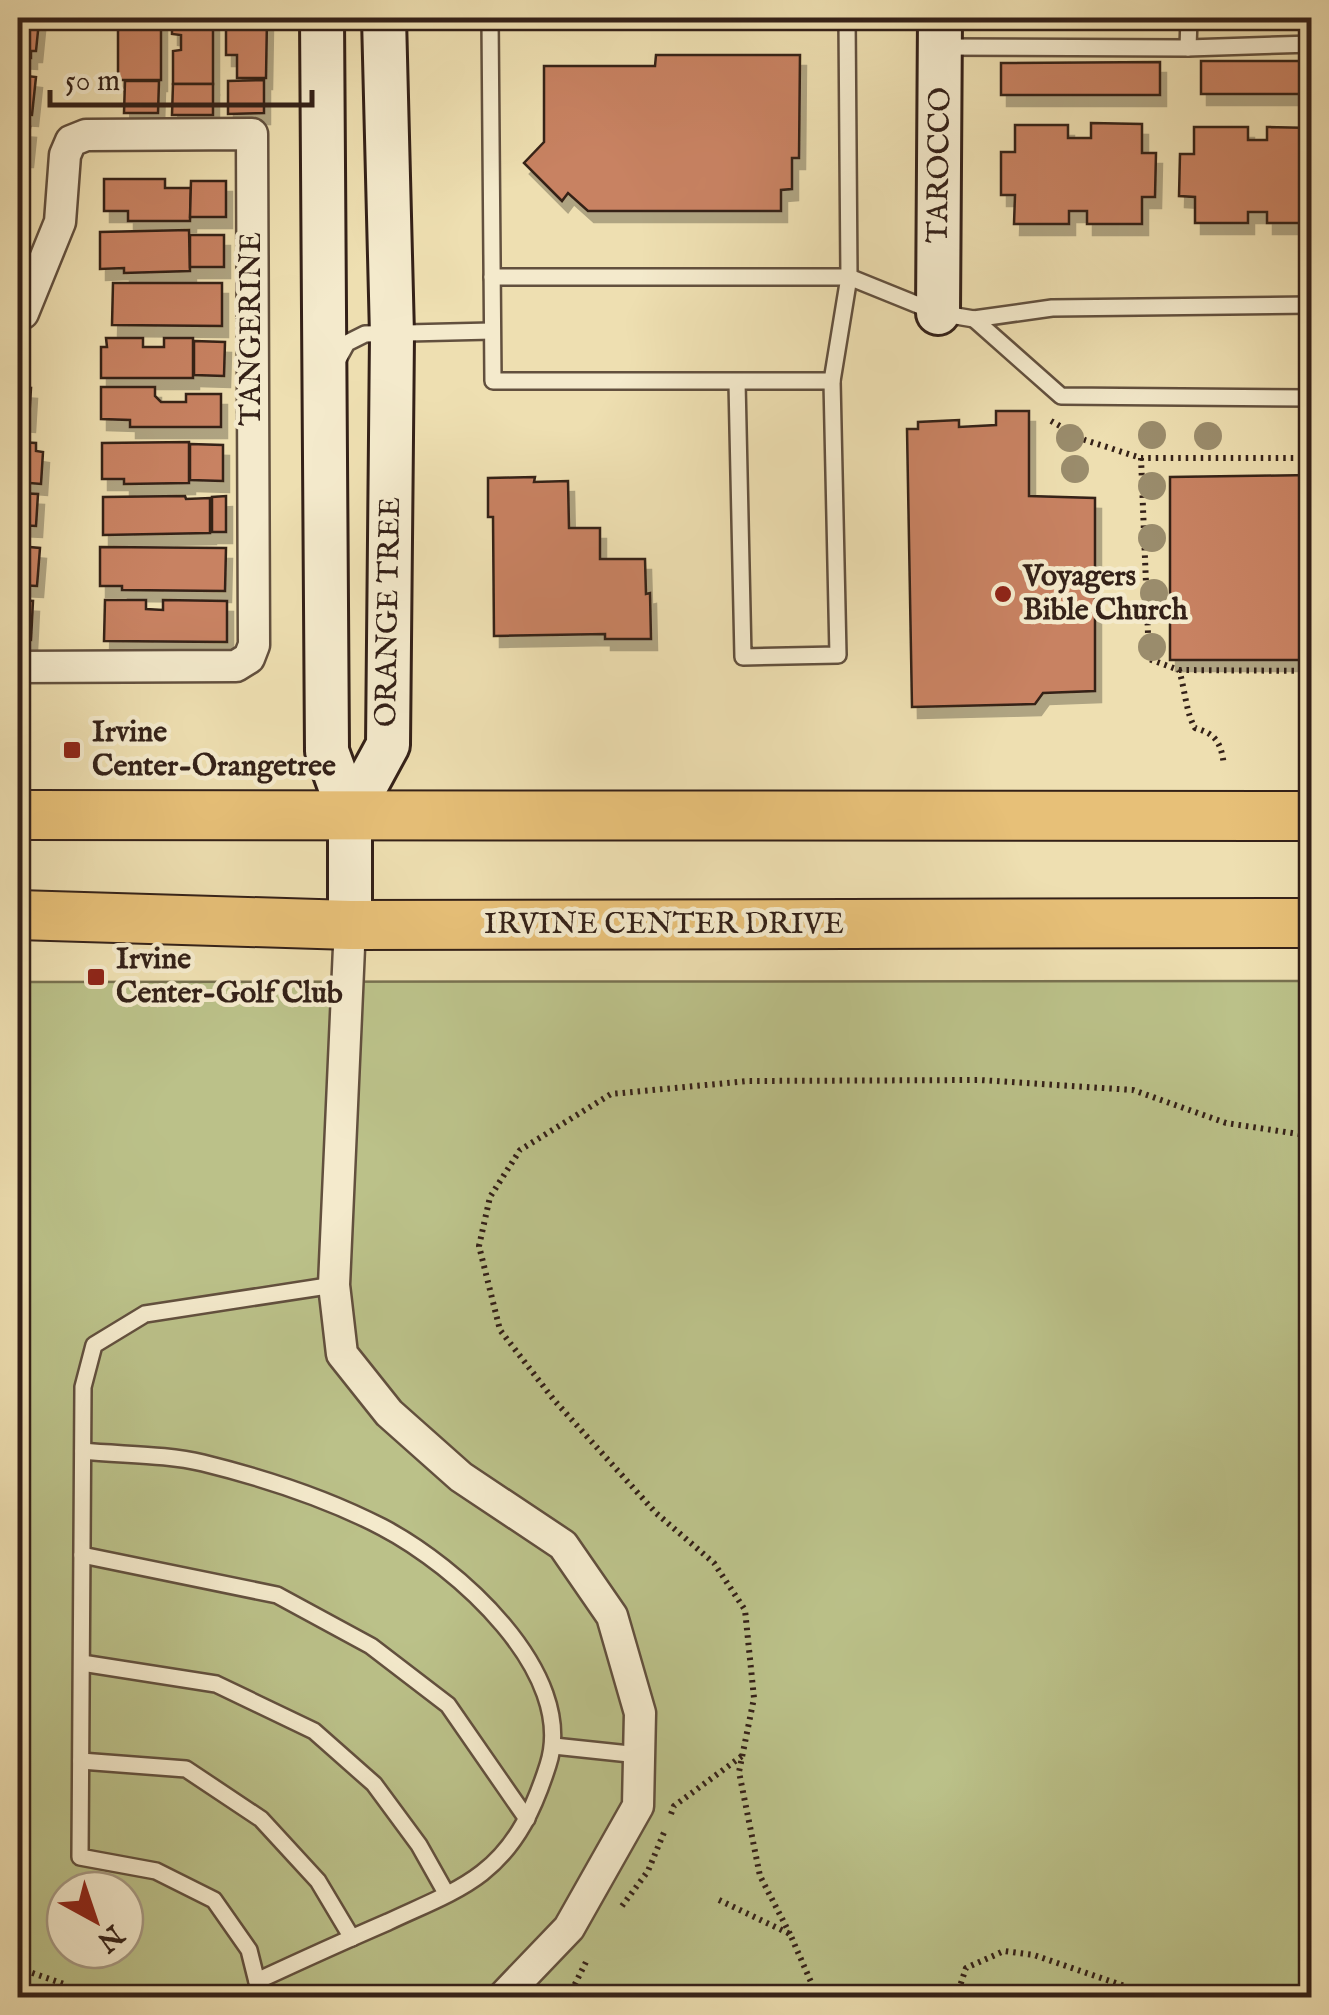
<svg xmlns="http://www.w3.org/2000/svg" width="1329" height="2015" viewBox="0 0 1329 2015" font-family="'IM FELL English',serif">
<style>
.green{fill:#bbc189;stroke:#787150;stroke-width:2.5;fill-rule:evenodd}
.building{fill:#c88262;stroke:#342118;stroke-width:2.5;filter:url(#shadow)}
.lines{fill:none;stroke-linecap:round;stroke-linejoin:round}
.lane-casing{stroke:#62503e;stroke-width:20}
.street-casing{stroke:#62503e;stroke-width:35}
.secondary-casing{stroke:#342118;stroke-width:48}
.primary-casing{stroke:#342118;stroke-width:52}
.path{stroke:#342118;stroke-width:6;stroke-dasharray:2.5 5;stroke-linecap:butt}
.lane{stroke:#f4eacc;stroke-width:15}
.street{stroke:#f4eacc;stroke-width:30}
.secondary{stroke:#f4eacc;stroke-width:42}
.primary{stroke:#e7c078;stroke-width:48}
.tree{fill:#9a8c6c}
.poi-dot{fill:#8f2418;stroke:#f4eacc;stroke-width:4}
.labels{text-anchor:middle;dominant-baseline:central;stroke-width:9;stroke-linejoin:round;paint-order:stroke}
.street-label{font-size:30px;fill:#342118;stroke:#f4eacc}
.poi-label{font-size:30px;font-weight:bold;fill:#342118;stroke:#f4eacc;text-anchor:start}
</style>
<defs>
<filter id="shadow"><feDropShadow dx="6" dy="11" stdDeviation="0" flood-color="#0004"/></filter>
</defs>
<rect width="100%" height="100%" fill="#eedfb1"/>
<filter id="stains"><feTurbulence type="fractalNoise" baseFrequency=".002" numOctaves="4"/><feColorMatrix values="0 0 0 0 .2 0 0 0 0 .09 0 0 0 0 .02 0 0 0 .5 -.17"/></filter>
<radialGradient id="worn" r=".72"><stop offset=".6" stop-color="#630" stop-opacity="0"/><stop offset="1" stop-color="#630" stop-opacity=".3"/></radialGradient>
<!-- green -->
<path class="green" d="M1311 981V1997H18V982ZM65 1890H125V1950H65Z"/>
<!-- building -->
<g class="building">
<rect x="118" y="18" width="43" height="62"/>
<polygon points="172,18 213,18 213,84 173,84 173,51 181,50 181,35 172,34"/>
<polygon points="222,18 267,18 266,78 237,78 237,55 226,55 226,24 222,24"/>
<polygon points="18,20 39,21 36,51 31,51 31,58 18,57"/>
<polygon points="656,55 800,55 799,158 792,158 792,189 781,190 781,211 588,211 568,193 562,201 524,163 544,142 544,66 655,66"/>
<rect x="1201" y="61" width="111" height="33"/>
<polygon points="1160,62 1160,95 1001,95 1001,63"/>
<polygon points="18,75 36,77 32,115 18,114"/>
<polygon points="264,80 264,113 228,114 228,81"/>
<polygon points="125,81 159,81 158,113 124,113"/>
<polygon points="173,84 213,84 213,115 172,115"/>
<polygon points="1091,123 1142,124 1142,153 1156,153 1155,197 1142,197 1142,224 1087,224 1087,211 1069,211 1069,224 1014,224 1015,195 1001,195 1001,152 1015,152 1015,125 1068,125 1068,138 1091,138"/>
<polygon points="18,126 30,127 27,156 22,156 21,164 18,164"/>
<polygon points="1194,127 1248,127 1248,140 1267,140 1267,127 1312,128 1312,223 1267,223 1267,212 1248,212 1248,223 1195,223 1195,197 1179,196 1180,154 1194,154"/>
<polygon points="104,179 165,179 165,188 191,188 190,221 128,221 128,211 104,211"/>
<polygon points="191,181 226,181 226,217 190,217"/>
<polygon points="189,230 190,271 124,273 124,268 100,269 100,232"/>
<rect x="190" y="235" width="34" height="32"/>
<polygon points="113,283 222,283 222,326 112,325"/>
<polygon points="106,338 143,338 143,347 164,347 164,338 193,338 193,378 101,378 101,347 107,347"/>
<polygon points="194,341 225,342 224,376 194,375"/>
<polygon points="18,387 31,388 29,421 18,420 18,424"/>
<polygon points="101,387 155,387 155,396 161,402 186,402 186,394 221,394 221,427 130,427 130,420 101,419"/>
<polygon points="996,411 1029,411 1029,496 1095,498 1095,691 1043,693 1035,704 912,707 907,429 918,429 918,422 959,420 959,427 996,425"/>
<polygon points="18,442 36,443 36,451 43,452 41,484 18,482"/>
<polygon points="189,442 189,483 124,484 124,479 102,479 102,443"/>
<polygon points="190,444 223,445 223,481 190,480"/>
<polygon points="1312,475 1312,660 1170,660 1170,477"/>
<polygon points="535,477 534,482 568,481 569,528 600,528 600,559 645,559 646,594 650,593 651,639 605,639 605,634 494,636 493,517 488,517 488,478"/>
<polygon points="18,493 38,494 36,526 18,525"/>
<polygon points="185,496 186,499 210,498 210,533 103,535 103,497"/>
<polygon points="226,496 226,532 212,532 212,497"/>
<polygon points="18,546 40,548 37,586 18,585"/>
<polygon points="100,547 226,548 225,591 122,590 122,586 100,586"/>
<polygon points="18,600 33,601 31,640 18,639"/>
<polygon points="105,600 146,600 146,609 163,610 163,600 227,601 227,642 104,641"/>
</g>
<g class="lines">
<!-- lane casing -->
<g class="lane-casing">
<g id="lane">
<polyline points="490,18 493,381 832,381 849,277 847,18"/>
<polyline points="942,47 1188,48 1312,44"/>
<polyline points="1188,48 1189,18"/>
<polyline points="492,277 849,277 938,313 974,319 1052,308 1312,305"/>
<polyline points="974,319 1061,396 1312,398"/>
<polyline points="335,365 347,343 365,334 492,331"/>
<polyline points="737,382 743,657 838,655 832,381"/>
<path d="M83 1451C122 1455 165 1454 203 1463 264 1478 326 1498 382 1527 455 1565 578 1672 548 1765 535 1806 518 1845 482 1873 455 1894 419 1907 388 1922 344 1941 300 1961 257 1981"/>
<polyline points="82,1555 277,1595 371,1646 448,1705 527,1819"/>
<polyline points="82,1663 216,1684 314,1731 374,1784 419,1845 446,1893"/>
<polyline points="554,1746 639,1755"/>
<polyline points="81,1761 186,1769 261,1819 318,1881 352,1938"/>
<polyline points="261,1998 249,1950 214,1900 156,1871 80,1857 83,1387 94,1345 145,1314 334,1285"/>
</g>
</g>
<!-- street casing -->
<g class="street-casing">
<g id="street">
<polyline points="18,312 23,313 60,222 65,155 71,141 86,135 252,134 254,645 249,658 236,666 18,667"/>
<polyline points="350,925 334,1285 342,1354 389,1413 461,1477 563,1545 612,1616 640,1713 638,1806 569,1928 502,1998"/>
</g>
</g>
<!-- secondary casing -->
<g class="secondary-casing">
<g id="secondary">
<polyline points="322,18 327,751 350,815 350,925"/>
<polyline points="938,313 940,18"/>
<polyline points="350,815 388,745 392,335 384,18"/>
</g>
</g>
<!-- primary casing -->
<g class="primary-casing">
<g id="primary">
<polyline points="18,815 1312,816"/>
<polyline points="18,915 350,925 1312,923"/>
</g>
</g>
<!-- path -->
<g class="path">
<polyline points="1051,421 1085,440 1141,458 1312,458"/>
<path d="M1141 458 1149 659 1179 670C1185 689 1186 713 1195 728 1217 734 1221 744 1224 765"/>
<polyline points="1179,670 1312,671"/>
<polyline points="671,1814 674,1806 742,1756"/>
<polyline points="719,1900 790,1934 818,1998"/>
<polyline points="622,1906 648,1871 665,1830"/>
<polyline points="790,1934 760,1876 739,1772 754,1698 745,1610 714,1563 656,1513 554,1400 500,1330 479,1246 490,1197 520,1150 611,1094 748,1081 980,1080 1133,1090 1226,1123 1312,1136"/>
<polyline points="18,1968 64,1984 72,1998"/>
<polyline points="568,1998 588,1958"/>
<polyline points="956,1998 966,1968 1004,1951 1034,1955 1145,1993 1182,1998"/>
</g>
<!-- lane -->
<use href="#lane" class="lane"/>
<!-- street -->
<use href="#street" class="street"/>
<!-- secondary -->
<use href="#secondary" class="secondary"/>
<!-- primary -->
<use href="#primary" class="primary"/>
</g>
<!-- trees -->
<g class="tree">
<circle cx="1152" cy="435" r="14"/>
<circle cx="1208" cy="436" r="14"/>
<circle cx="1070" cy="438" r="14"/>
<circle cx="1075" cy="469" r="14"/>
<circle cx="1152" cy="486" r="14"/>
<circle cx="1152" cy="538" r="14"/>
<circle cx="1154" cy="593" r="14"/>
<circle cx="1152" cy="647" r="14"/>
</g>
<!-- markers -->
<g class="poi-dot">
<circle cx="1003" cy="594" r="10"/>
<rect x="62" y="740" width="20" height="20" rx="5"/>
<rect x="86" y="967" width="20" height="20" rx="5"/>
</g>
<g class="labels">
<!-- street labels -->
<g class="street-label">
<text transform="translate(940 165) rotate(-89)">TAROCCO</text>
<text transform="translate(252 329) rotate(-90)">TANGERINE</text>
<text transform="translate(389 612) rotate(-89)">ORANGE TREE</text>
<text x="664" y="925">IRVINE CENTER DRIVE</text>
</g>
<!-- poi labels -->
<g class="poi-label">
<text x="1023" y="577">Voyagers<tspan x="1023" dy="34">Bible Church</tspan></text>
<text x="92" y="733">Irvine<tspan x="92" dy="34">Center-Orangetree</tspan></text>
<text x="116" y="960">Irvine<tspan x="116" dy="34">Center-Golf Club</tspan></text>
</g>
</g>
<!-- margin -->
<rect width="1329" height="2015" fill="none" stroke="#eedfb1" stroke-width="60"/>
<rect x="20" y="20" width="1289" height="1975" fill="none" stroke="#342118" stroke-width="5"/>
<rect x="30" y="30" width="1269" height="1955" fill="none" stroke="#342118" stroke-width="2.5"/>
<!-- north arrow -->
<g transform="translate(95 1920) rotate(140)"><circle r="48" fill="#f4eacc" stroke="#a79a84" stroke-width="2.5"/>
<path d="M0-8L18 38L0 25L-18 38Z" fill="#8f2418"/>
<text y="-15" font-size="28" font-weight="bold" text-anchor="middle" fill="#342118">N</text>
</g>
<!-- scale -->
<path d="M50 90v15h262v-15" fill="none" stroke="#342118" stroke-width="5"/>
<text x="65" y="90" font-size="30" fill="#342118" stroke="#f4eacc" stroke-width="8" paint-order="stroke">50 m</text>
<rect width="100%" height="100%" filter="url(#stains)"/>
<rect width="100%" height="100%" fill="url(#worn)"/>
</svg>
